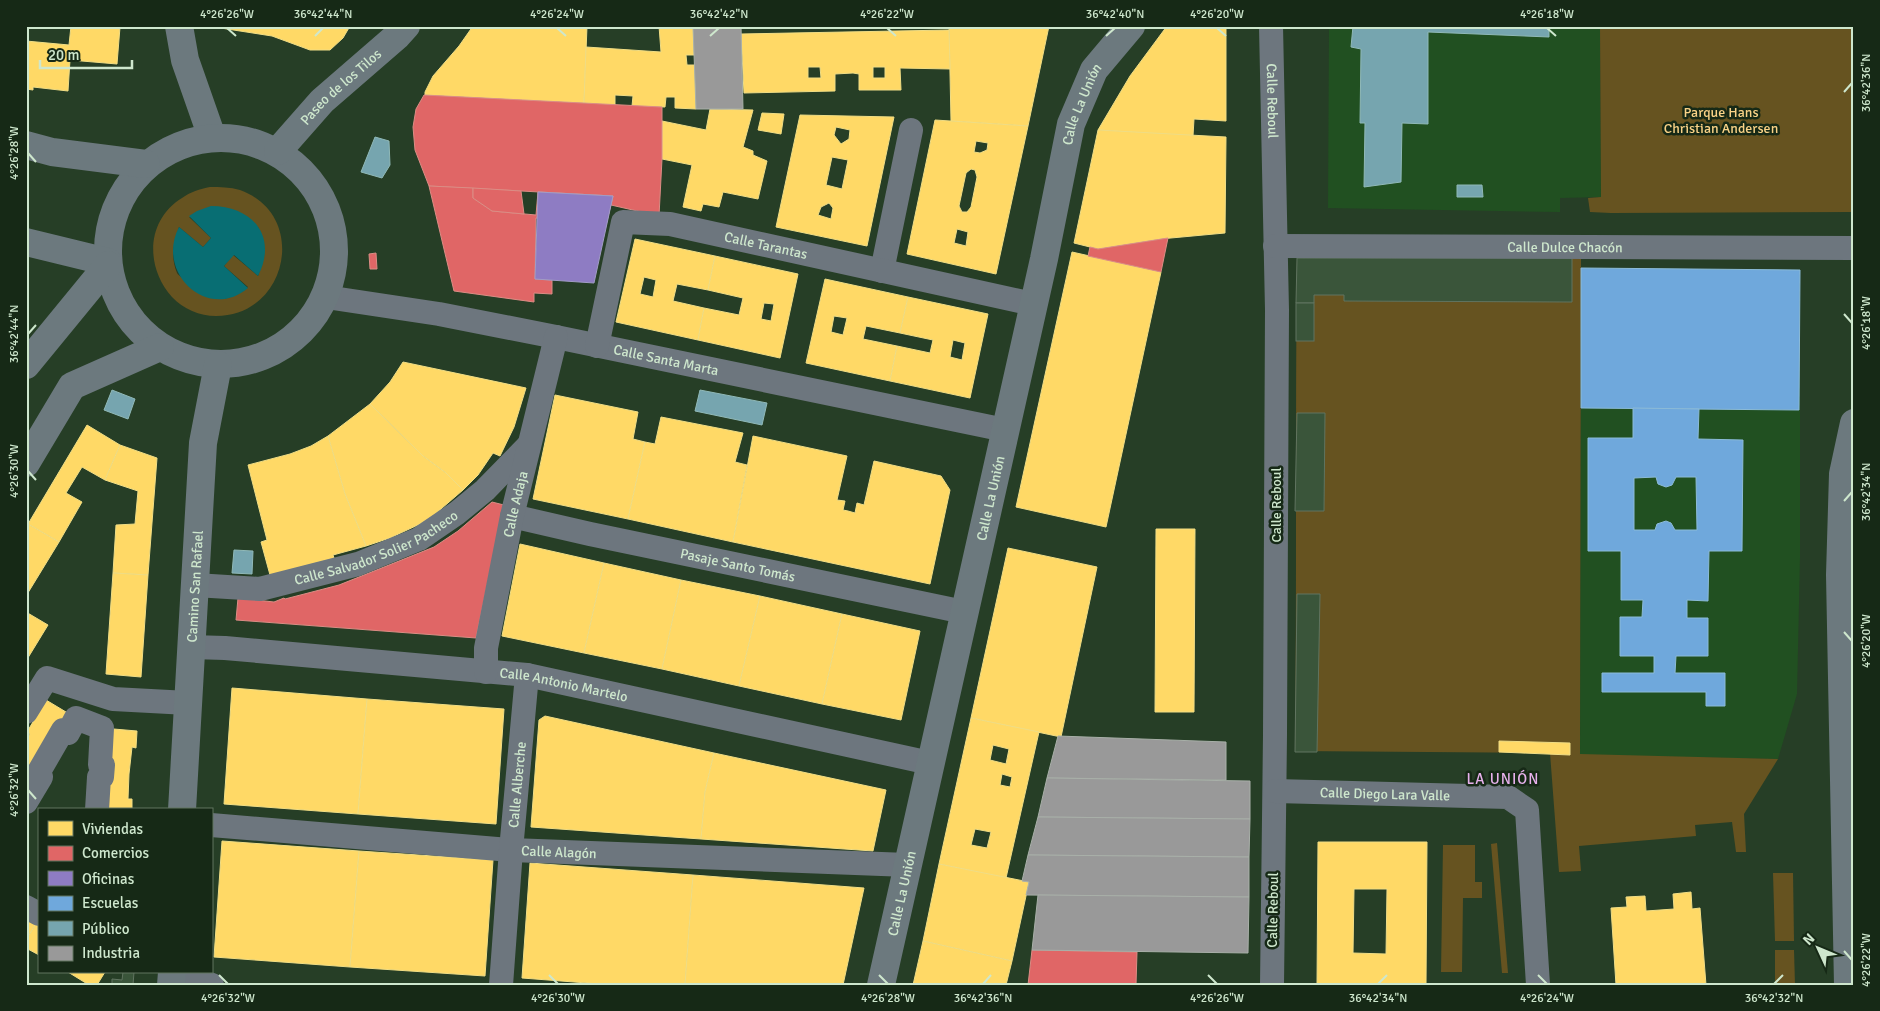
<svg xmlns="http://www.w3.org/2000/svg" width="1880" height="1011" viewBox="0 0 1880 1011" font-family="Signika,sans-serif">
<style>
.built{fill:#215021}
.green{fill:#665320;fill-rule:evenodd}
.water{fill:#086e73}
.homes{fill:#ffd966;stroke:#f0dd85;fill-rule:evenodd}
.shops{fill:#e06666;stroke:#db8d85}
.offices{fill:#8e7cc3;stroke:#a19cc6}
.schools{fill:#6fa8dc;stroke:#8cbbd8;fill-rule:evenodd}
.public{fill:#76a5af;stroke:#90b9b8}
.industry{fill:#999;stroke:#a9b0a9}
.building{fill:#3a553a;stroke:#607460}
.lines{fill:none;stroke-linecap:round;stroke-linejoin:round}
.street{stroke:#6d767e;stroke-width:24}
.secondary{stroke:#6c797e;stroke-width:28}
.ticks{fill:none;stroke:#cee7cd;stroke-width:2}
.labels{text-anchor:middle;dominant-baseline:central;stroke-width:5;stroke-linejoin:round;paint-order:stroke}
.street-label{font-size:14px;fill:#cee7cd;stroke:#162916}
.park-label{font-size:14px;fill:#f9d287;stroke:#162916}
.neighbourhood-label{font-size:15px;letter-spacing:1px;fill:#e7b1ec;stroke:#162916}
.neatline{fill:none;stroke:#cee7cd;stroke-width:2}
.ticks-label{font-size:12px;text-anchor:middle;fill:#cee7cd}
</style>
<rect width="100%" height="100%" fill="#263e26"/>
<!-- built -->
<g class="built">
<polygon points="1329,26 1600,26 1601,197 1560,198 1560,212 1328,208"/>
<polygon points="1581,268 1800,270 1800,557 1797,694 1778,759 1580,755"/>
</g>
<!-- green -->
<g class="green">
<polygon points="1600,26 1854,26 1854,212 1611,213 1590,212 1588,198 1601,197"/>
<path d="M210 187C220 187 230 187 240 190 309 215 288 316 216 316 200 316 183 309 172 297 145 267 146 220 182 198 190 192 200 189 210 187ZM189 217 258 227C267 248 265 255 258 276L233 255 224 266 248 287C241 294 225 301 216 298 210 297 179 277 177 273 170 256 174 243 179 227L203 247 211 238Z"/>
<path d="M1297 258H1581L1580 754 1778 759 1744 814 1746 852H1736L1732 822 1695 825 1696 836 1579 846 1581 871 1559 872 1550 753 1295 751C1297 587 1295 422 1297 258Z"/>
<polygon points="1497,843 1508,973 1502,973 1491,844"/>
<polygon points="1443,845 1475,845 1475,882 1482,882 1482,898 1463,898 1462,972 1441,972"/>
<polygon points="1773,873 1793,873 1794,941 1775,941"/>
<polygon points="1775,950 1794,950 1795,985 1775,985"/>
</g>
<!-- water -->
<path class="water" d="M211 206C253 206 278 237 258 276L234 255 224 266 248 288C208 322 155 273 179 227L203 247 211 238 189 216 197 211Z"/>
<!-- homes -->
<g class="homes">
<polygon points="71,26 124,26 120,27 117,64 70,60 68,91 33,87 33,90 26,89 26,41 69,45"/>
<polygon points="208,26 350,26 343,38 330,50 310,50 272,36"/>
<polygon points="473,26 587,26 584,103 425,95 425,92 433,76 459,46"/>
<polygon points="659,26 693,26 694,55 686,55 687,65 695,65 696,109 675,108 675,97 666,97 665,107 632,106 633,96 615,95 615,105 584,103 586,47 661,52"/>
<polygon points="949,26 1049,26 1028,126 951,121"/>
<polygon points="1167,26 1226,26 1226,121 1194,119 1193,136 1098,130 1130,76"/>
<path d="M949 30 950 69 900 68 901 90H859V74L853 73 835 74V91L744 93 741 34ZM808 67H820L821 78H808ZM873 67H885V78H873Z"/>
<polygon points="710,109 753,110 743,147 753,151 753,155 767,161 758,199 723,192 719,207 703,204 701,211 683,207 692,165 662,159 662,121 706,130"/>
<polygon points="762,113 784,114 781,134 758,130"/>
<path d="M800 115 894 117 867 246 776 227ZM836 127 850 130 849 139 841 144 834 135ZM832 157 848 160 842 189 826 185ZM829 203 833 208 831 219 818 215 821 207Z"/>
<path d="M935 120 1028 126 996 274 907 254ZM976 141 988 143 987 150 980 153 974 152ZM971 169 975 170 977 177 971 207 967 212H962L959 206 966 173ZM957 229 968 232 966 246 954 243Z"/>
<polygon points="1098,130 1226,137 1225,233 1160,239 1098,249 1074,243"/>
<path d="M635 239 715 256 708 290 677 284 673 301 704 308 698 340 616 322ZM644 277 656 280 653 297 640 294Z"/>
<polygon points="1072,252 1161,272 1106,527 1016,507"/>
<path d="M715 256 798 274 780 358 698 340 704 308 739 315 743 298 708 290ZM764 303 774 304 771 321 761 319Z"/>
<path d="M825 279 908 297 900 333 866 326 863 339 897 346 890 381 806 363ZM834 316 847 318 843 335 831 332Z"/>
<path d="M908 297 988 314 970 398 890 381 897 346 930 353 933 340 900 333ZM953 340 965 343 962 360 950 357Z"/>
<polygon points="403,362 526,388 514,427 500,456 493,453 478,475 463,490 446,473 423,456 370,404 390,382"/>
<polygon points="555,395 638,412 633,439 645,442 628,519 533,499"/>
<polygon points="370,404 423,456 446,473 463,490 434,515 420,524 390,538 366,546 345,494 328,436"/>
<polygon points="661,417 743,433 735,462 747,465 733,542 628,519 645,442 655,444"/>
<polygon points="87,425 120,445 105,480 82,467 66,493 82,502 59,542 28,524"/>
<polygon points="328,436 345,494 366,546 333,555 334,558 270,575 261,542 267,540 248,465 290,454 311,446"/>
<polygon points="753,436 847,456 837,500 845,501 843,510 848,511 855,513 857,503 864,505 874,461 941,476 950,490 930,584 733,542"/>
<polygon points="120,445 157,458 148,575 113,573 116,525 135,524 138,491 105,480"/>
<polygon points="28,524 59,542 26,596 26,528"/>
<polygon points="1156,529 1195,529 1194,712 1155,712"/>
<polygon points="520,544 604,563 584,653 502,636"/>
<polygon points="1008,548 1097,567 1061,737 971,718"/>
<polygon points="604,563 681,580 662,669 584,653"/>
<polygon points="113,573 148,575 141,677 106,674"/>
<polygon points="681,580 760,596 739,686 662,669"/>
<polygon points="760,596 842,614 822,704 739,686"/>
<polygon points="26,612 48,625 26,661"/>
<polygon points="842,614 920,631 901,720 822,704"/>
<polygon points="232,688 367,699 358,814 224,804"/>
<polygon points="367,699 504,709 496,824 358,814"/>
<polygon points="46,700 76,718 26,787 26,740 30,734 27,732"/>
<polygon points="545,716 714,753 705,792 701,839 531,827 539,720"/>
<path d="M971 718 1039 732 1006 878 939 864ZM993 745 1009 749 1006 764 990 760ZM1002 774 1012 777 1010 787 1000 785ZM975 829 991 832 987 848 971 845Z"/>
<polygon points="102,728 137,731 136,748 132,747 129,774 128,799 132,799 132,810 97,810"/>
<polygon points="1499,741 1570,743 1570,755 1499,752"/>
<polygon points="714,753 886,790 873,851 701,839 705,792"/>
<polygon points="222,841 359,851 350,967 214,957"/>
<path d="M1318 842H1427L1426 985H1317ZM1354 889H1387L1386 954 1353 953Z"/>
<polygon points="359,851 493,860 485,976 350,967"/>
<polygon points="530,863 693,875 685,985 613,985 522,978"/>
<polygon points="939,864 1029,882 1012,961 923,941"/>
<polygon points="693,875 864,888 843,985 685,985"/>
<polygon points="1691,892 1692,909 1700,908 1706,985 1616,985 1611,908 1627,907 1626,897 1645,896 1646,911 1674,909 1673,894"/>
<polygon points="26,907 39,919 26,940"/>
<polygon points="39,919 39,955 26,948 26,940"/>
<polygon points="923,941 1012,961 1006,985 913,985"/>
<polygon points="68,972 105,972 97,985 89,985"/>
</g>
<!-- shops -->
<g class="shops">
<polygon points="424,95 662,107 662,159 659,216 611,205 613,196 429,186 415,150 413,127 416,109"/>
<polygon points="429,186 473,188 473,198 492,211 536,215 538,192 613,196 606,225 536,218 535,279 552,280 552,294 534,293 534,302 454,291"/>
<polygon points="473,188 521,191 524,214 492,211 473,198"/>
<polygon points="1168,238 1161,272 1088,256 1090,247 1098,249"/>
<polygon points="376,253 377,269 370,269 369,254"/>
<polygon points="492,502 504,505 476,638 236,620 238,598 274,602 284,598 285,599 339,585 434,547 458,531"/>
<polygon points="1032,950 1137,952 1136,985 1028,985"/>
</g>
<!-- offices -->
<polygon class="offices" points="538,192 613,196 594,283 535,279"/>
<!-- schools -->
<g class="schools">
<polygon points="1581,268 1800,270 1799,410 1581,408"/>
<path d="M1633 408 1699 409 1698 439 1743 440 1742 551H1709L1708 601 1687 600V618H1708V656H1676L1675 673H1725V706H1706V692H1602V673H1654V656H1620V617H1642L1643 600H1621V551H1588V438H1633ZM1656 477 1658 484 1666 487 1672 485 1676 477H1696L1697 530H1675L1671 523 1666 521 1657 524 1655 530H1634V478Z"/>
</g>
<!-- public -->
<g class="public">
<polygon points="1353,26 1549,26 1549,37 1428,32 1428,124 1402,123 1401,182 1364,187 1365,123 1360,123 1361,49 1351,47"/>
<polygon points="375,137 389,141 390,165 382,178 361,172"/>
<polygon points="1457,185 1482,185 1483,197 1457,197"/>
<polygon points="112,390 135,399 128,419 104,410"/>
<polygon points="700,390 767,403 762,425 695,411"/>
<polygon points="234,550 253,551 252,574 232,573"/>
</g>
<!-- industry -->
<g class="industry">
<polygon points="693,26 741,26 743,109 696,109"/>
<polygon points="1058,736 1226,742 1226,780 1047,778"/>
<polygon points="1047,778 1250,781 1250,819 1038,817"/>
<polygon points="1038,817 1250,819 1249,857 1028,855"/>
<polygon points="1028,855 1249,857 1249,897 1026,895 1029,882 1022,881"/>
<polygon points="1038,895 1249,897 1248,953 1032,950"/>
</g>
<!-- building -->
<g class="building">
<polygon points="1297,258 1572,258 1572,302 1344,301 1344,295 1314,295 1314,303 1296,303"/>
<rect x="1296" y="303" width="18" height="38"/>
<polygon points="1297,413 1325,413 1324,511 1295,511"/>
<polygon points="1297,594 1320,594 1317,752 1295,752"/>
<polygon points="123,972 134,972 133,985 112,985 112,979 122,980"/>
</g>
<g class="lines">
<!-- street -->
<g class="street">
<path id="s1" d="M1271 26 1277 310 1275 735 1272 985"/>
<path id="s2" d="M1275 246 1854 248"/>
<polyline points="882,271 911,130"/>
<path id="s3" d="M326 297 439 314 556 337 1005 430"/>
<path id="s4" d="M597 346 623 222 670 224 1033 304"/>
<path id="s5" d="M512 516 590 534 964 612"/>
<path id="s6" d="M195 585 260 589 358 564 419 539 457 513 485 490 529 445"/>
<path id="s7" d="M191 647 225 648 527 675 930 763"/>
<path id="s8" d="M486 672V648L512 516 556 337"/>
<polyline points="26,712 47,678 113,699 188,703"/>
<path id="s9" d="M1275 791 1508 797 1527 810 1538 985"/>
<polyline points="26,802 41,777 37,775 63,730 68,733 76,718 102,728 100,765 103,765 102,777 99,777 97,810"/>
<path id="s10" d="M211 825 511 850 908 865"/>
<polyline points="26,907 39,914"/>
<polyline points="177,972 212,985"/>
<path id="s11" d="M501 985 511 850 527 675"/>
</g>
<!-- secondary -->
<g class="secondary">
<polyline points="179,26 185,60 212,137"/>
<circle cx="221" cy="251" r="113"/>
<polyline points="26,145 52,152 146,164"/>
<path id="s12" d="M278 151 322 101 397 36 406 26"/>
<polyline points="26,242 108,262"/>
<polyline points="26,365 108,265"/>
<polyline points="26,463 72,386 160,347"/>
<path id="s13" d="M182 810 203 443 218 365"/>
<polyline points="171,985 172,972"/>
<path id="s14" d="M881 985 1044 259 1071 124 1094 70 1131 26"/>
<polyline points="1848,985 1840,575 1843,474 1854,423"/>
</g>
</g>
<!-- ticks -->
<path class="ticks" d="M227 28 236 36M557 28 566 36M887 28 896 36M1217 28 1226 36M1547 28 1556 36M315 36 323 28M710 36 719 28M1106 36 1115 28M1844 92 1852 83M28 153 36 162M1844 314 1852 323M28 334 36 325M28 471 36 480M1844 501 1852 492M1844 632 1852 641M28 790 36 799M1844 951 1852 960M219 975 228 984M549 975 558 984M879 975 888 984M1208 975 1217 984M1538 975 1547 984M983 984 991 975M1378 984 1387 975M1774 984 1783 975"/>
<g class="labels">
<!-- street labels -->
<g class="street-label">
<text stroke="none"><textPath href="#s12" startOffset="90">Paseo de los Tilos</textPath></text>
<text stroke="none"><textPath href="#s1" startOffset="75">Calle Reboul</textPath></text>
<text stroke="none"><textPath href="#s14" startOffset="904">Calle La Unión</textPath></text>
<text stroke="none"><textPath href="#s4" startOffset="272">Calle Tarantas</textPath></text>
<text stroke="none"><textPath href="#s2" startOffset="290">Calle Dulce Chacón</textPath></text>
<text stroke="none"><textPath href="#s3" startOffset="346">Calle Santa Marta</textPath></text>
<text stroke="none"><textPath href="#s14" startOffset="499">Calle La Unión</textPath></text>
<text stroke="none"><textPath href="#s8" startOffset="171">Calle Adaja</textPath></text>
<text transform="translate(1276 505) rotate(-90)">Calle Reboul</text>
<text stroke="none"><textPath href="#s6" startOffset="189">Calle Salvador Solier Pacheco</textPath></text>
<text stroke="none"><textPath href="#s5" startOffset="231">Pasaje Santo Tomás</textPath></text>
<text stroke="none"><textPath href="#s13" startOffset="224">Camino San Rafael</textPath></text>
<text stroke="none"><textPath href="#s7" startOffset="375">Calle Antonio Martelo</textPath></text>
<text stroke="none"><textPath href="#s11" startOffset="201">Calle Alberche</textPath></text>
<text stroke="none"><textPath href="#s9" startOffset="110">Calle Diego Lara Valle</textPath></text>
<text stroke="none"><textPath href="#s10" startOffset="349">Calle Alagón</textPath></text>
<text stroke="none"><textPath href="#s14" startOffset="94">Calle La Unión</textPath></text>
<text transform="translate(1273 910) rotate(-89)">Calle Reboul</text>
</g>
<!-- park labels -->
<g class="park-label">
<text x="1721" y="112">Parque Hans<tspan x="1721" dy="16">Christian Andersen</tspan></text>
</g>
<!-- neighbourhood labels -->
<g class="neighbourhood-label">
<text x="1503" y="779">LA UNIÓN</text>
</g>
</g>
<!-- border -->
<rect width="1880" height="1011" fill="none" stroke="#162916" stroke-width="55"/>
<!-- legend -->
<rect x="38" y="808" width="175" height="165" fill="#162916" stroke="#60755f"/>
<rect x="48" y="821" width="25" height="15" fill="#ffd966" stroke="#60755f"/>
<text x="82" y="834" font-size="15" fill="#cee7cd">Viviendas</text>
<rect x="48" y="846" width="25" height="15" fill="#e06666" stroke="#60755f"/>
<text x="82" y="858" font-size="15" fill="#cee7cd">Comercios</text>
<rect x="48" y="871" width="25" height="15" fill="#8e7cc3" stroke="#60755f"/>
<text x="82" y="884" font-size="15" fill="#cee7cd">Oficinas</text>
<rect x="48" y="896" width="25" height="15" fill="#6fa8dc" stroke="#60755f"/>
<text x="82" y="908" font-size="15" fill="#cee7cd">Escuelas</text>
<rect x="48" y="921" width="25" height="15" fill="#76a5af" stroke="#60755f"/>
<text x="82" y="934" font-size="15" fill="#cee7cd">Público</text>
<rect x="48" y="946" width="25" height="15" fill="#999999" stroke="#60755f"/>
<text x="82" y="958" font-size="15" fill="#cee7cd">Industria</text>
<!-- north arrow -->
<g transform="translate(1818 948) rotate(314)" stroke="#162916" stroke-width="4" paint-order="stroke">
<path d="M0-4L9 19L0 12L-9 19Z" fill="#cee7cd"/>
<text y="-8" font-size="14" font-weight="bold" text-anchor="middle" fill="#cee7cd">N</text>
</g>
<!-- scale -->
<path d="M40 60v8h92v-8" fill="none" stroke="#cee7cd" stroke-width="2.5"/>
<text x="48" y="60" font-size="15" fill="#cee7cd" stroke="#162916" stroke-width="4" paint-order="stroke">20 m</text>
<rect x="28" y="28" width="1824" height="956" class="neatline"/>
<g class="ticks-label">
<text x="227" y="18">4°26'26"W</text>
<text x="323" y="18">36°42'44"N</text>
<text x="557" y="18">4°26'24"W</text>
<text x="719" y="18">36°42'42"N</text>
<text x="887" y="18">4°26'22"W</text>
<text x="1115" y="18">36°42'40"N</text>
<text x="1217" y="18">4°26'20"W</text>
<text x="1547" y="18">4°26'18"W</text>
<text transform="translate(1866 83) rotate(-90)" y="4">36°42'36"N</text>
<text transform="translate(14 153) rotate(-90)" y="4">4°26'28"W</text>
<text transform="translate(1866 323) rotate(-90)" y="4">4°26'18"W</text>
<text transform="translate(14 334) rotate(-90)" y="4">36°42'44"N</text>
<text transform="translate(14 471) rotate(-90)" y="4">4°26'30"W</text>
<text transform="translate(1866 492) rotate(-90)" y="4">36°42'34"N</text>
<text transform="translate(1866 641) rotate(-90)" y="4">4°26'20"W</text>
<text transform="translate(14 790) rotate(-90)" y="4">4°26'32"W</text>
<text transform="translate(1866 960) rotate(-90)" y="4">4°26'22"W</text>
<text x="228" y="1002">4°26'32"W</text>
<text x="558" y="1002">4°26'30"W</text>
<text x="888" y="1002">4°26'28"W</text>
<text x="983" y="1002">36°42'36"N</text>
<text x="1217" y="1002">4°26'26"W</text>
<text x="1378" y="1002">36°42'34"N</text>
<text x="1547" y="1002">4°26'24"W</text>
<text x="1774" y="1002">36°42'32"N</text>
</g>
</svg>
